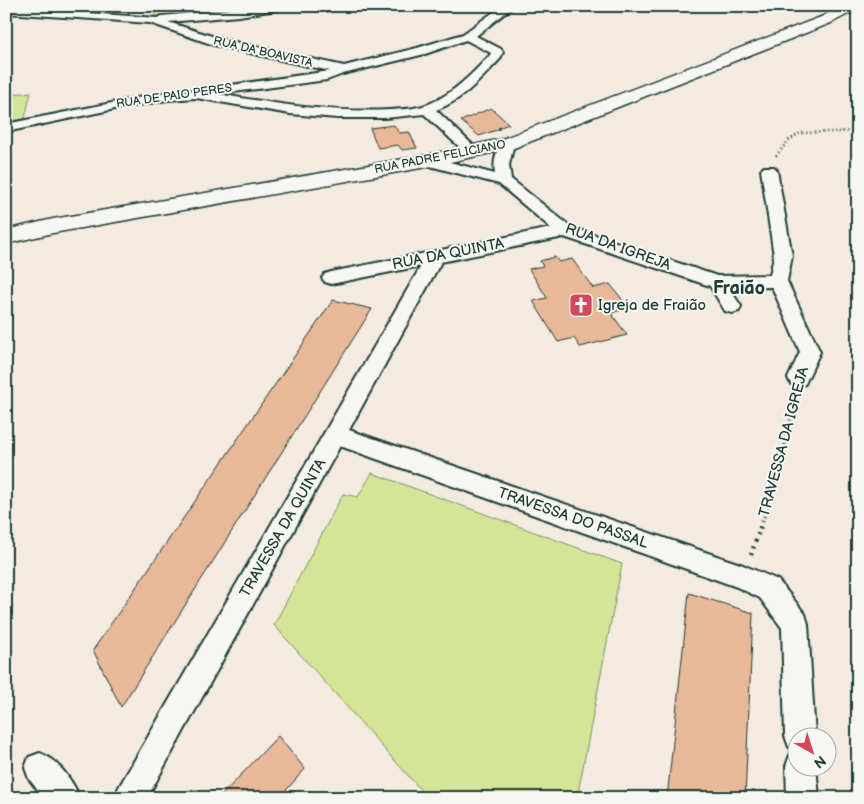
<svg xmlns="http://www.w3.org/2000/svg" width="864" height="804" viewBox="0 0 864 804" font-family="'Balsamiq Sans',sans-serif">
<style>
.green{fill:#d5e598;stroke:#7a9166}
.building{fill:#e8b898;stroke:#1f3d34}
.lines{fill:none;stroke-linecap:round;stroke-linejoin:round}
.street-casing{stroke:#1f3d34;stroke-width:4}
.secondary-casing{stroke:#1f3d34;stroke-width:3}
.path-far2{stroke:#1f3d34;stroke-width:2.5;stroke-dasharray:1 3;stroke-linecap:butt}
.path-far1{stroke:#1f3d34;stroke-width:3;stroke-dasharray:1 4;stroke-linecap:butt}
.path{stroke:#1f3d34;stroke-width:4.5;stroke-dasharray:2 5;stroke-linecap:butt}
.street{fill:#f6f6f2;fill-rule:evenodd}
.secondary{fill:#f6f6f2;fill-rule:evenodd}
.labels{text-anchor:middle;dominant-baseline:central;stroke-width:4;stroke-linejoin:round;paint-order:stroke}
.far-street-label{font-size:12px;fill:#1f3d34;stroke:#f6f6f2}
.street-label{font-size:15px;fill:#1f3d34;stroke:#f6f6f2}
.poi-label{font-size:15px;fill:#1f3d34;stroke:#f6f6f2;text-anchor:start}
.quarter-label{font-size:18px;font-weight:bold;fill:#1f3d34;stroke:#f6f6f2}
</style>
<rect width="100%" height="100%" fill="#f3eae0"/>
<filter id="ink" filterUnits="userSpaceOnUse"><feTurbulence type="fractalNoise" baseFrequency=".02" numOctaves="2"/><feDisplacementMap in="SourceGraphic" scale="10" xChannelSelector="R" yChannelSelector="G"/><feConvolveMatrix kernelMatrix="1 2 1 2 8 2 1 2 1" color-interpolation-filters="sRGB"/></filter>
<g filter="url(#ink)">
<!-- green -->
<g class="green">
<polygon points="159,6 276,6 153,19"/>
<polygon points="31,92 24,122 6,125 6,95"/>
<polygon points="372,473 622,564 577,798 428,798 274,625 343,494 358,497"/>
</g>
<!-- building -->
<g class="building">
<polygon points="491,108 509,124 498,128 500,129 479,136 461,121"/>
<polygon points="394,125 399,133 409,132 417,148 402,150 398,145 378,148 370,128"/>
<polygon points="555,257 559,262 572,259 593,288 610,284 629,308 611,313 627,335 580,347 574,338 558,342 533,301 547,298 529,269 543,266 540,261"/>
<polygon points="333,300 372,309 121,707 93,650"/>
<polygon points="689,593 753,613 745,798 667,798"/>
<polygon points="278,736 305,769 279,798 219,798"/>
</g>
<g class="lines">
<!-- street casing -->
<g class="street-casing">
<g id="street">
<path d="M260 6H286L281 9 239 16 168 22 221 39 344 66 417 48 463 34 502 6H514L476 36 501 49 503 52 500 59C482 78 462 101 436 110L479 151 477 154H467L424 114 385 118H337L290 114 196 98 167 100 115 109 6 132V124L167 92 196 90 330 71 214 45 150 23 6 13V7L157 18 162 16ZM466 40 491 53 490 55C473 73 454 93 431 103 418 109 404 109 390 110 332 113 275 104 218 94L327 80 343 74 425 54Z"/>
<polygon points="609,6 677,6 672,9 614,9"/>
<path d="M507 140 512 141 514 144 509 165 511 179 571 227 717 276 770 275 774 256 761 170 764 167H774L777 170 792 256 787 281 820 352 805 384 798 386 791 384 788 378 800 352 772 287 729 288 741 306 739 311 732 313 725 311 710 286 564 237 441 262 349 430 743 565 778 580 805 614 808 624 815 736H796V749L789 747 785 736 782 628 760 598 737 587 340 446 147 798H114L119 787 421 266 331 284 325 282 322 278 325 274 331 272 551 228 499 184 422 164 419 161 422 158 427 156 495 174C493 163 496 150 502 141Z"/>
<path d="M40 753C58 760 72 780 80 798H44L29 779 25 768 29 757Z"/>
<polygon points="796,753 796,766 816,766 819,798 787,798 786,766 790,755"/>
</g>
</g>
<!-- secondary casing -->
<g class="secondary-casing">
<polygon id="secondary" points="842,6 858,6 858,9 831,23 514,148 427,167 53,233 6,244 6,230 53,219 427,155 502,139 821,17"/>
</g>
<!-- path-far2 -->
<polyline class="path-far2" points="776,156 789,140 800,133 858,131"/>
<!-- path-far1 -->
<polyline class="path-far1" points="764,517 782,458 795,398"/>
<!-- path -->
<polyline class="path" points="751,555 764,516"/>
<!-- street -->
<use href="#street" class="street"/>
<!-- secondary -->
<use href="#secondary" class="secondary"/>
</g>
</g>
<!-- icons -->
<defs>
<g id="church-square" transform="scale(1.25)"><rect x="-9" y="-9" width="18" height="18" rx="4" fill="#d1495b" stroke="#f6f6f2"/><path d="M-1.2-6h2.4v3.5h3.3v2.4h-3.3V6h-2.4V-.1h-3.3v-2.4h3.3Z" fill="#fff"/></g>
</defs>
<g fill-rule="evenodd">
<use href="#church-square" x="581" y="305"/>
</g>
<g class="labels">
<!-- far-street labels -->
<g class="far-street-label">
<text transform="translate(263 52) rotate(13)">RUA DA BOAVISTA</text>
<text transform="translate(174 96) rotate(-8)">RUA DE PAIO PERES</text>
<text transform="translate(440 157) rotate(-11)">RUA PADRE FELICIANO</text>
</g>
<!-- street labels -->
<g class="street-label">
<text transform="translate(618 247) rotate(20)">RUA DA IGREJA</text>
<text transform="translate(448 254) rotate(-11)">RUA DA QUINTA</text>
<text transform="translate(784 442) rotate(-75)">TRAVESSA DA IGREJA</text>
<text transform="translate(573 518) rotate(19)">TRAVESSA DO PASSAL</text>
<text transform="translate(283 528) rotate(-60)">TRAVESSA DA QUINTA</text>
</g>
<!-- poi labels -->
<g class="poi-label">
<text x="598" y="305">Igreja de Fraião</text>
</g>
<!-- quarter labels -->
<g class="quarter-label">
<text x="739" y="288">Fraião</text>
</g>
</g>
<!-- margin -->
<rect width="864" height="804" fill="none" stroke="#f6f6f2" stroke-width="25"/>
<rect x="12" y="12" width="839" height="779" fill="none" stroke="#1f3d34" stroke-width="2" filter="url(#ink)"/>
<!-- north arrow -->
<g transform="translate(812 752) rotate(141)"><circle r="24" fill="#f6f6f2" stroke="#a0aca6"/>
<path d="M0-4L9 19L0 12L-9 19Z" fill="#d1495b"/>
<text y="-8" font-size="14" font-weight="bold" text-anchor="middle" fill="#1f3d34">N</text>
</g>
</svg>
